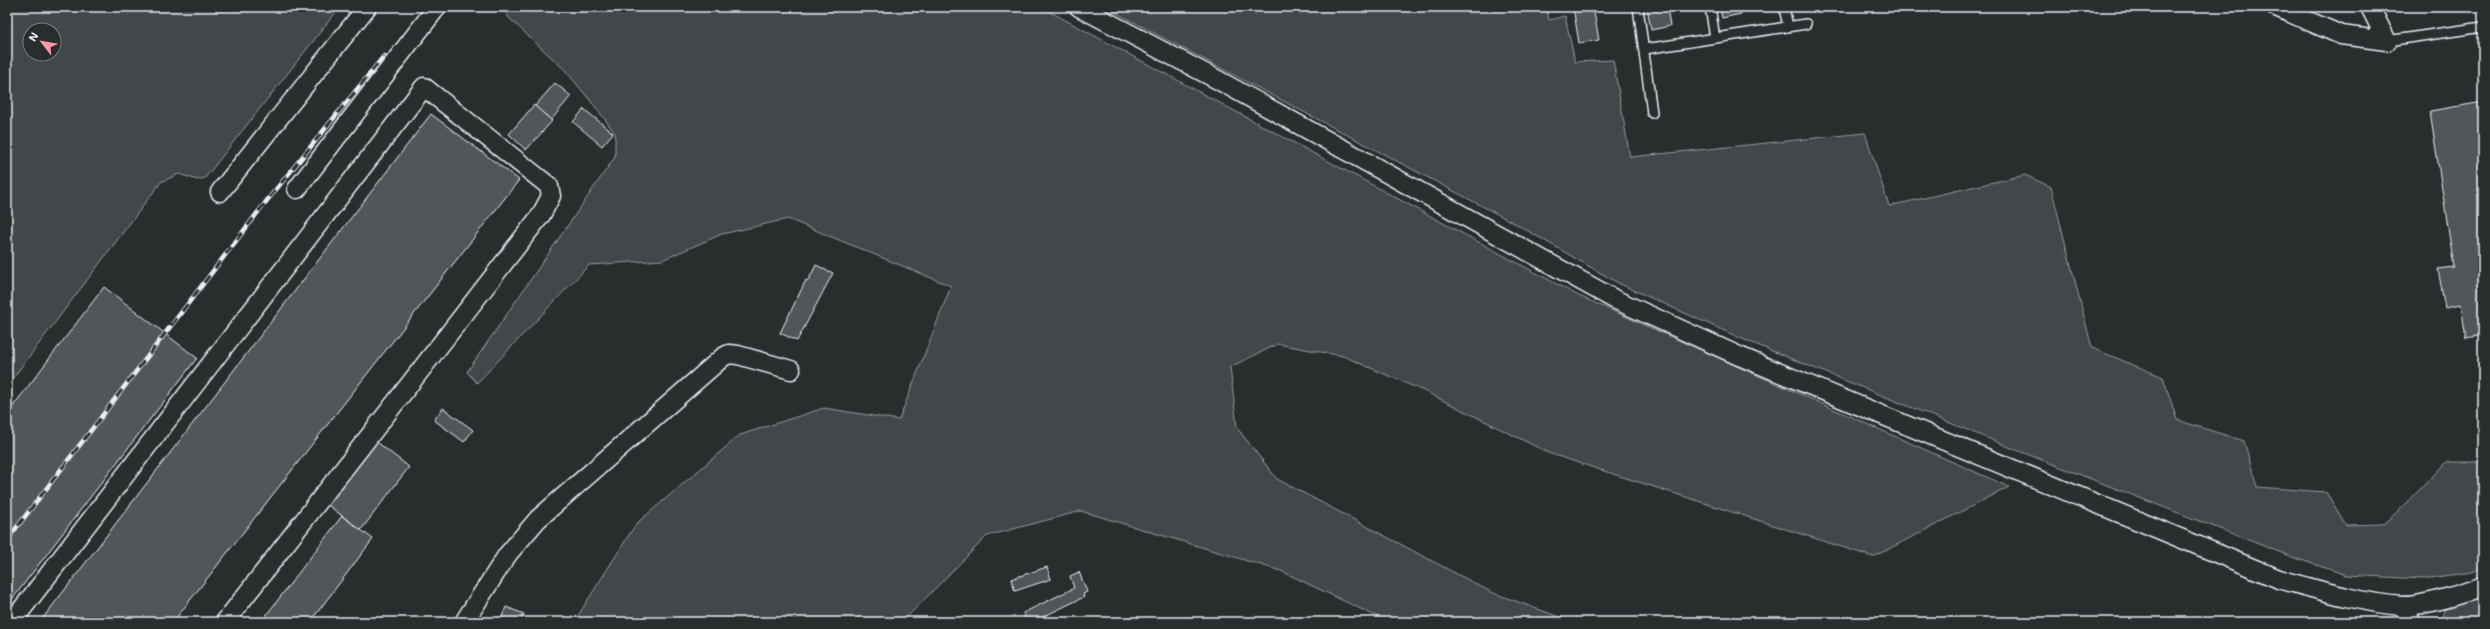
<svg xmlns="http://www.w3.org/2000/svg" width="2490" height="629" viewBox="0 0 2490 629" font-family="Mali,sans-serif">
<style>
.green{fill:#424648;stroke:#959ca0;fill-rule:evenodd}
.building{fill:#535759;stroke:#e8f1f8}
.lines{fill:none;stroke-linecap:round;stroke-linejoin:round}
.service-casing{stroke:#e8f1f8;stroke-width:12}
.minor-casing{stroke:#e8f1f8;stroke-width:21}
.service{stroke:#2a2d2e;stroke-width:9}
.minor{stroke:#2a2d2e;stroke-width:18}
.rail-casing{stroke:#e8f1f8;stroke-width:4.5}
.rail{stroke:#2a2d2e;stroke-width:3;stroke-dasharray:9;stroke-linecap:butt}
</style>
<rect width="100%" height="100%" fill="#2a2d2e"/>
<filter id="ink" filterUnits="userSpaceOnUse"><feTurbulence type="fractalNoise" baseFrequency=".025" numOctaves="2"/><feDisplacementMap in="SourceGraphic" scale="8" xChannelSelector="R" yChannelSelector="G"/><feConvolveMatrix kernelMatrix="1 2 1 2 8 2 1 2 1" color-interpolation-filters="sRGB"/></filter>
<g filter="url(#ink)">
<!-- green -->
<g class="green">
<path d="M7 7H340L205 178 197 180 179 174 161 182 7 386ZM30 30H54V54H30Z"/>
<polygon points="502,7 1041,7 1579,296 2009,487 1873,557 1551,454 1426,392 1343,356 1278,344 1230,367 1237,428 1277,479 1491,592 1573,622 1388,622 1281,571 1081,511 987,536 902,622 574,622 636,524 740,435 824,408 899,420 951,286 788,219 722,234 662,260 589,265 477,383 467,372 615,157 615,133 598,110 565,70 509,18"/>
<polygon points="1105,7 1546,7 1549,20 1565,16 1575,62 1613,60 1630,157 1865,133 1889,206 2025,175 2051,187 2092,348 2163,377 2177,420 2244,441 2257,487 2326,492 2346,525 2383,524 2406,504 2446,462 2483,462 2483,567 2472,572 2422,579 2347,575 2292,557 2019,451 1740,338 1618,283 1516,224"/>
<polygon points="2483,597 2483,622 2441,622 2444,610"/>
</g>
<!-- building -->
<g class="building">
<polygon points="1573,7 1593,7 1599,40 1579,43"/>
<polygon points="1647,7 1667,7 1670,26 1651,30"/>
<polygon points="1720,7 1740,7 1741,14 1722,18"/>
<polygon points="555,83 571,96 551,120 535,106"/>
<polygon points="2483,102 2483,335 2466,338 2461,305 2445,308 2438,269 2454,267 2430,111"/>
<polygon points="534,105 552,121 526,150 509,134"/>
<polygon points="584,109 613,133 602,146 573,122"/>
<polygon points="431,114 519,180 173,622 40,622"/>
<polygon points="816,265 833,273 797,341 780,333 806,280 808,281"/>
<polygon points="104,287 197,358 7,606 7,414"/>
<polygon points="443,408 473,430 464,442 434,420"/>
<polygon points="373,439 409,467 361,530 325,503"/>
<polygon points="342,516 373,539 310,622 261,622"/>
<polygon points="1047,567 1051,579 1015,591 1011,579"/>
<polygon points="1079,572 1087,592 1083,594 1084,597 1032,622 1027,622 1023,613 1074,588 1070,576"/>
<polygon points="506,607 524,614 521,622 500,622"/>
</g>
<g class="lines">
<!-- service casing -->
<g class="service-casing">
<g id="service">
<polyline points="1638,7 1652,113"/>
<polyline points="1710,7 1715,38"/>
<polyline points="1784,7 1788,27"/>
<polyline points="2387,41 2483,27"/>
<polyline points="1645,49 1806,24"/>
</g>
</g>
<!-- minor casing -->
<g class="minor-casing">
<g id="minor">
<path d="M1079 7 1218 80 1614 299 1739 356 2279 579C2319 590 2361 603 2402 606 2421 607 2465 593 2483 586"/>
<polyline points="2276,7 2341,35 2387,41 2370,7"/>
<polyline points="297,189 437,7"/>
<polyline points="220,192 367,7"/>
<polyline points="2404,606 2411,622"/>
<polyline points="12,622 424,87 549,186 551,196 541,215 225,622"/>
<polyline points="464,622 508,554 538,519 723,357 729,354 738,355 791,370"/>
</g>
</g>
<!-- service -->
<use href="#service" class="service"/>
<!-- minor -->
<use href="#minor" class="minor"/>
<!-- rail casing -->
<g class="rail-casing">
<polyline id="rail" points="7,540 265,203 384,56"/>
</g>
<!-- rail -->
<use href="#rail" class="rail"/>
</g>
</g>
<!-- margin -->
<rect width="2490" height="629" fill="none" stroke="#2a2d2e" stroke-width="24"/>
<rect x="12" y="12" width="2466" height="605" fill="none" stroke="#e8f1f8" stroke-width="1.5" filter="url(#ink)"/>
<!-- north arrow -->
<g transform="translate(42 42) rotate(301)"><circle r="19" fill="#2a2d2e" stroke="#767b7f"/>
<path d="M0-3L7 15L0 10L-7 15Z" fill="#ff9aa2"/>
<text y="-6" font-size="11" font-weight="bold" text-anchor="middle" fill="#e8f1f8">N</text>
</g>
</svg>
